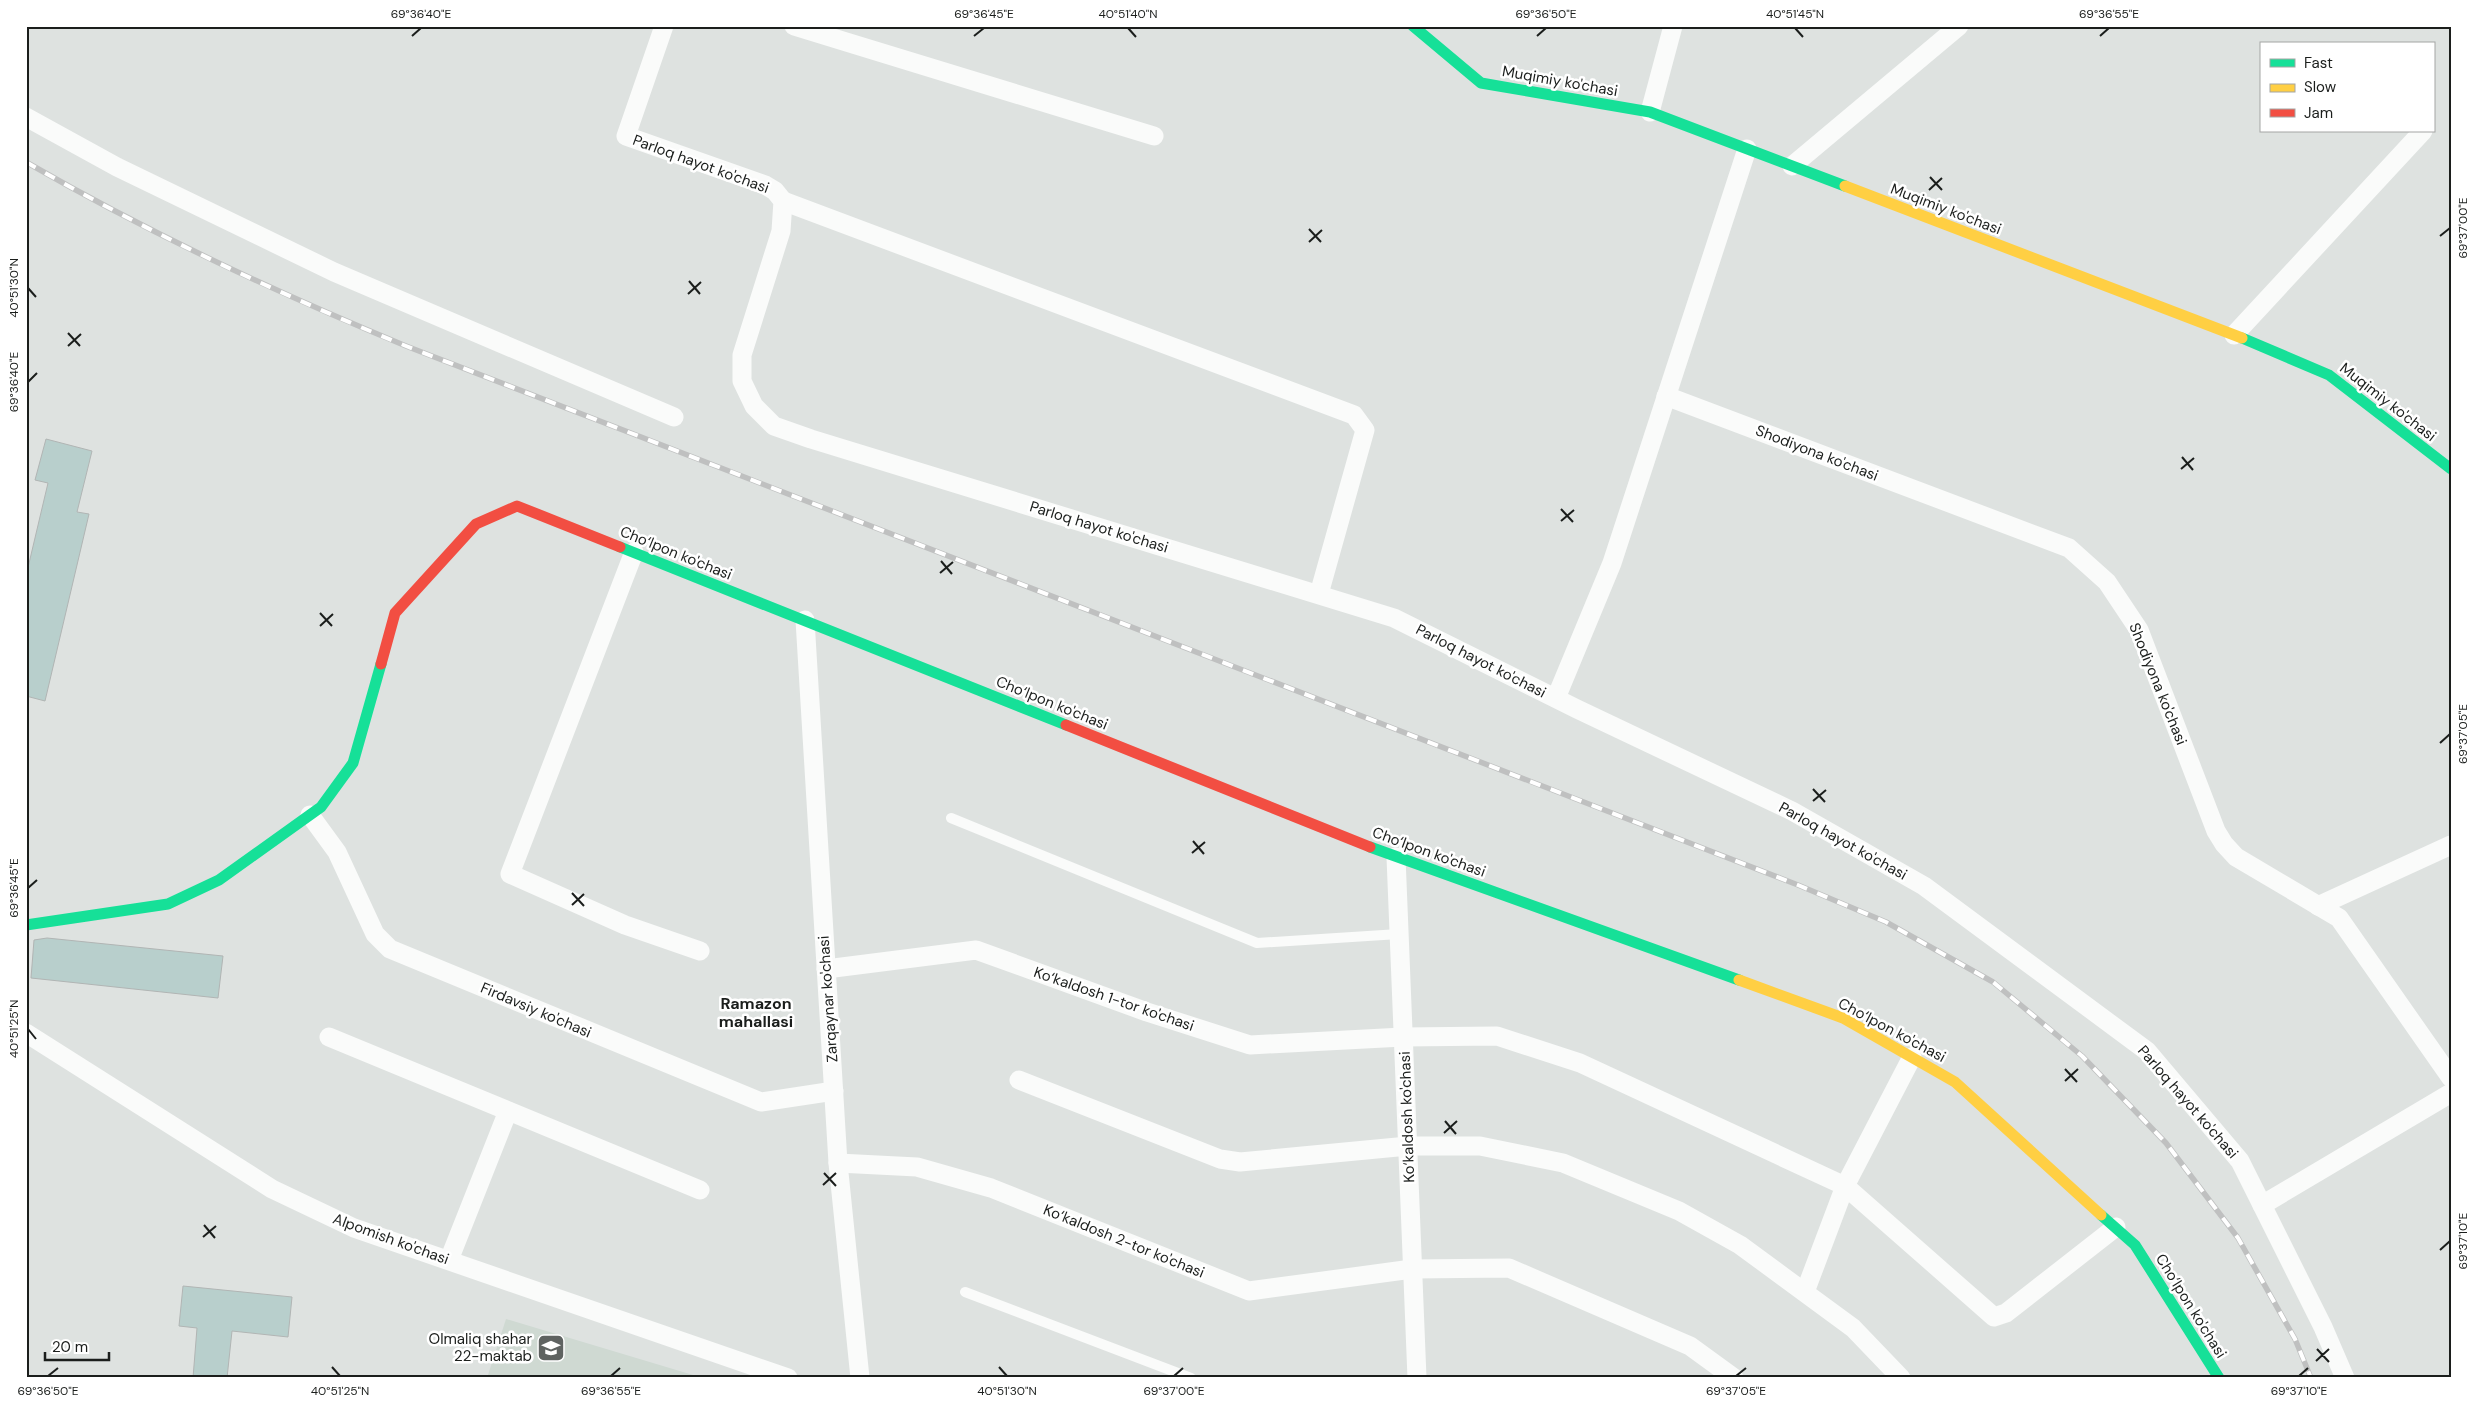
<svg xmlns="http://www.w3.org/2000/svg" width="2477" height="1404" viewBox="0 0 2477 1404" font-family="'DM Sans',sans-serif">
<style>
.built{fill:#cfd9d2}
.building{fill:#b8cfcc;stroke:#b1b5b4}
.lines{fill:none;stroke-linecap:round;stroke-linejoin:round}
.lane{stroke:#fafbfa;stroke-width:10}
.street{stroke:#fafbfa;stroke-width:19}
.fast{stroke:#16e098;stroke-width:11}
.slow{stroke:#ffcf43;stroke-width:11}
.jam{stroke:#f24e42;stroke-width:11}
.rail-casing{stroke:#bfc0c0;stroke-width:5.5}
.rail{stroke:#fff;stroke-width:4;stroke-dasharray:11;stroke-linecap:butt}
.ticks{fill:none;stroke:#1b1e1c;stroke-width:2}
.labels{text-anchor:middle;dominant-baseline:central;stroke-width:5;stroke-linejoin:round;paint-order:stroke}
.street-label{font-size:15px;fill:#1b1e1c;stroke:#fff}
.poi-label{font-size:15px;fill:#1b1e1c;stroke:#fff;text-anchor:end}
.neighbourhood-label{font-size:16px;font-weight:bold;fill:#1b1e1c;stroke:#fff}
.neatline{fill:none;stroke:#1b1e1c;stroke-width:2}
.ticks-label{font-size:12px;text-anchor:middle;fill:#1b1e1c}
</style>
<rect width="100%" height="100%" fill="#dee2e0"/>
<!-- built -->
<polygon class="built" points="506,1319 703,1378 487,1378"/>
<!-- building -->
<g class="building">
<polygon points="46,439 92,451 77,512 89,514 45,701 26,696 26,576 48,483 35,480"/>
<polygon points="47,938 223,956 218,998 31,978 34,940"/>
<polygon points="183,1286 292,1297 288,1337 232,1331 227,1378 193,1378 197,1328 179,1326"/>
</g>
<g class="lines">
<!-- lane -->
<g class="lane">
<polyline points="951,818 1257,943 1399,934"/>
<polyline points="965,1292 1191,1378"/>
</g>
<!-- street -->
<g class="street">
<polyline points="664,26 626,136 765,185 775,191 783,201 781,231 742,355 742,381 754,406 774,426 811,439 1394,618 1577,709 1792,811 1924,886 2147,1051 2240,1161 2323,1327 2345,1378"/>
<polyline points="794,26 1154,136"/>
<polyline points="1650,112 1673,26"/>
<polyline points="26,117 117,167 334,272 674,417"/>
<polyline points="1792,166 1959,26"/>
<polyline points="783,201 1354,415 1365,430 1319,594"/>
<polyline points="2234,335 2423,131"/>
<polyline points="1666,396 2069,548 2107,582 2139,630 2216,831 2224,844 2236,857 2339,918 2451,1078"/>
<polyline points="634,552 510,874 625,925 700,951"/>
<polyline points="805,620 838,1163 860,1378"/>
<polyline points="1556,698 1612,563 1747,149"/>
<polyline points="310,815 337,852 375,934 390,949 761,1102 834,1091"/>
<polyline points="1396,857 1417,1378"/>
<polyline points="2318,906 2451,845"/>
<polyline points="826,969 976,950 1147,1012 1250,1045 1403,1037 1497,1036 1580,1063 1845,1186 1994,1317 2006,1313 2116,1227"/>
<polyline points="26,1033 272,1189 354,1228 788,1378"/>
<polyline points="329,1037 700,1190"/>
<polyline points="1019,1080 1220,1159 1240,1162 1408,1146 1480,1146 1563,1163 1679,1211 1740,1245 1853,1328 1901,1378"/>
<polyline points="838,1163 917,1167 991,1188 1249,1291 1412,1269 1509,1268 1690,1346 1734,1378"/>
<polyline points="2262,1205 2451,1093"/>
<polyline points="449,1260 508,1111"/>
<polyline points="1805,1292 1845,1186 1912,1057"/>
</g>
<!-- fast -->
<g class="fast">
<polyline points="1413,26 1481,83 1650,112 1845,186"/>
<polyline points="2242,338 2329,375 2451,469"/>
<polyline points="620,547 1066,725"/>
<polyline points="1370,847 1739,980"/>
<polyline points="26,925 168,904 219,880 321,807 353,763 381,664"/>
<polyline points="2101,1215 2135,1245 2219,1378"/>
</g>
<!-- slow -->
<g class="slow">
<polyline points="1845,186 2242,338"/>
<polyline points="1739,980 1843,1018 1955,1082 2101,1215"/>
</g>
<!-- jam -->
<g class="jam">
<polyline points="381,664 395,613 476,524 517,506 620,547"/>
<polyline points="1066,725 1370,847"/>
</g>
<!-- rail casing -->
<g class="rail-casing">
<path id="rail" d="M26 162C149 233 275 292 406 346L1798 885 1886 922 1993 982 2082 1056 2166 1143 2238 1238 2295 1339 2311 1378"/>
</g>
<!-- rail -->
<use href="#rail" class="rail"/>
</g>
<!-- ticks -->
<path class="ticks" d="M1128 28 1136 37M1795 28 1803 37M412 36 421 28M974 36 984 28M1537 36 1546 28M2100 36 2109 28M1930 177 1942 190M1929 190 1942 178M1309 229 1321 242M2440 236 2450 228M1309 242 1322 230M689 281 700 294M28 288 36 297M688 294 701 282M68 333 80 346M68 346 81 334M28 382 37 373M2182 457 2193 470M2181 469 2194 458M1561 509 1573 522M1561 521 1574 510M941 561 952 574M940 573 953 562M320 613 332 626M320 626 333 614M2440 743 2450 734M1813 789 1825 802M1813 801 1826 790M1193 841 1204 854M1192 853 1205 842M28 888 37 880M572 893 584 906M572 905 584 894M28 1029 36 1039M2065 1069 2077 1082M2065 1081 2078 1069M1445 1121 1456 1134M1444 1133 1457 1121M824 1173 836 1186M823 1185 836 1173M204 1225 215 1238M203 1237 216 1226M2440 1250 2450 1241M2317 1349 2329 1362M2316 1361 2329 1349M332 1367 340 1376M999 1367 1007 1376M48 1376 58 1368M611 1376 620 1368M1174 1376 1183 1368M1736 1376 1746 1368M2299 1376 2308 1368"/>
<!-- icons -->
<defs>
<g id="school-square" transform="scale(1.4375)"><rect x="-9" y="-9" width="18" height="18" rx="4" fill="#5f6361" stroke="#fff"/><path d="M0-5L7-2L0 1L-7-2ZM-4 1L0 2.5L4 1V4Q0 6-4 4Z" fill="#fff"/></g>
</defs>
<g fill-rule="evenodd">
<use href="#school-square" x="551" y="1348"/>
</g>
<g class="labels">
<!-- street labels -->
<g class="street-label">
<text transform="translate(1560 81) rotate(10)">Muqimiy ko'chasi</text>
<text transform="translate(701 164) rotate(20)">Parloq hayot ko'chasi</text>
<text transform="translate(1946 209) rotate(21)">Muqimiy ko'chasi</text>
<text transform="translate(2388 402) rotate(38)">Muqimiy ko'chasi</text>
<text transform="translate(1817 453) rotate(21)">Shodiyona ko'chasi</text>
<text transform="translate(1099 527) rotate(17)">Parloq hayot ko'chasi</text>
<text transform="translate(676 553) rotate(22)">Cho‘lpon ko'chasi</text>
<text transform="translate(1481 661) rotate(27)">Parloq hayot ko'chasi</text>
<text transform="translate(2158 684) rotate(68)">Shodiyona ko'chasi</text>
<text transform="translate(1052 703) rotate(22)">Cho‘lpon ko'chasi</text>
<text transform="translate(1843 841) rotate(29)">Parloq hayot ko'chasi</text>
<text transform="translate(1429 852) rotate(20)">Cho‘lpon ko'chasi</text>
<text transform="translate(828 999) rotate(-94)">Zarqaynar ko'chasi</text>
<text transform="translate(1114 999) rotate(19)">Ko‘kaldosh 1-tor ko'chasi</text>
<text transform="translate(536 1010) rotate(23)">Firdavsiy ko'chasi</text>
<text transform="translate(1892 1030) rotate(28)">Cho‘lpon ko'chasi</text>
<text transform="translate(2188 1102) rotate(49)">Parloq hayot ko'chasi</text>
<text transform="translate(1407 1117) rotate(-92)">Ko‘kaldosh ko'chasi</text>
<text transform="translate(391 1239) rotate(20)">Alpomish ko'chasi</text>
<text transform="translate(1124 1241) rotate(22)">Ko‘kaldosh 2-tor ko'chasi</text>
<text transform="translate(2191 1306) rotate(58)">Cho‘lpon ko'chasi</text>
</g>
<!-- poi labels -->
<g class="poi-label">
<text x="532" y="1339">Olmaliq shahar<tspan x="532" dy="17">22-maktab</tspan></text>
</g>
<!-- neighbourhood labels -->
<g class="neighbourhood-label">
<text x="756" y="1003">Ramazon<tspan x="756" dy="18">mahallasi</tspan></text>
</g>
</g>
<!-- border -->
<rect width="2477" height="1404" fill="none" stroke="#ffffff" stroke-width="55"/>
<!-- legend -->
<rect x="2260" y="42" width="175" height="90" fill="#ffffff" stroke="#a4a5a4"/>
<rect x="2270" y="59" width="25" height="8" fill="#16e098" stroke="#a4a5a4"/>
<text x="2304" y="68" font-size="15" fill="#1b1e1c">Fast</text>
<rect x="2270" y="84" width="25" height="8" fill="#ffcf43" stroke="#a4a5a4"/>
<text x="2304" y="92" font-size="15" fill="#1b1e1c">Slow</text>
<rect x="2270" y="109" width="25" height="8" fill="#f24e42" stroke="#a4a5a4"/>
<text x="2304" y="118" font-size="15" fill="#1b1e1c">Jam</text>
<!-- scale -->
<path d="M45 1352v8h64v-8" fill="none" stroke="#1b1e1c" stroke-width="2.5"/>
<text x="52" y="1352" font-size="15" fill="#1b1e1c" stroke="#ffffff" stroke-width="4" paint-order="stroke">20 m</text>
<rect x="28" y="28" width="2422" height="1348" class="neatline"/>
<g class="ticks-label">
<text x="421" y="18">69°36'40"E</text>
<text x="984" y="18">69°36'45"E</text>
<text x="1128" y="18">40°51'40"N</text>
<text x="1546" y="18">69°36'50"E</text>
<text x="1795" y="18">40°51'45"N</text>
<text x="2109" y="18">69°36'55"E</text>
<text transform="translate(2463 228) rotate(-90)" y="4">69°37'00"E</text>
<text transform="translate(14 288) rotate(-90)" y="4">40°51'30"N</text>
<text transform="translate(14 382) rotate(-90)" y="4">69°36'40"E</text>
<text transform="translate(2463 734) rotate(-90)" y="4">69°37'05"E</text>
<text transform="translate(14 888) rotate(-90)" y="4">69°36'45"E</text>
<text transform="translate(14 1029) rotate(-90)" y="4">40°51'25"N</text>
<text transform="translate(2463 1241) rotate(-90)" y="4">69°37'10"E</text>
<text x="48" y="1395">69°36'50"E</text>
<text x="340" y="1395">40°51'25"N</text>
<text x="611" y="1395">69°36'55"E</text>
<text x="1007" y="1395">40°51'30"N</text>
<text x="1174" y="1395">69°37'00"E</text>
<text x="1736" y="1395">69°37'05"E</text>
<text x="2299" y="1395">69°37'10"E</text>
</g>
</svg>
